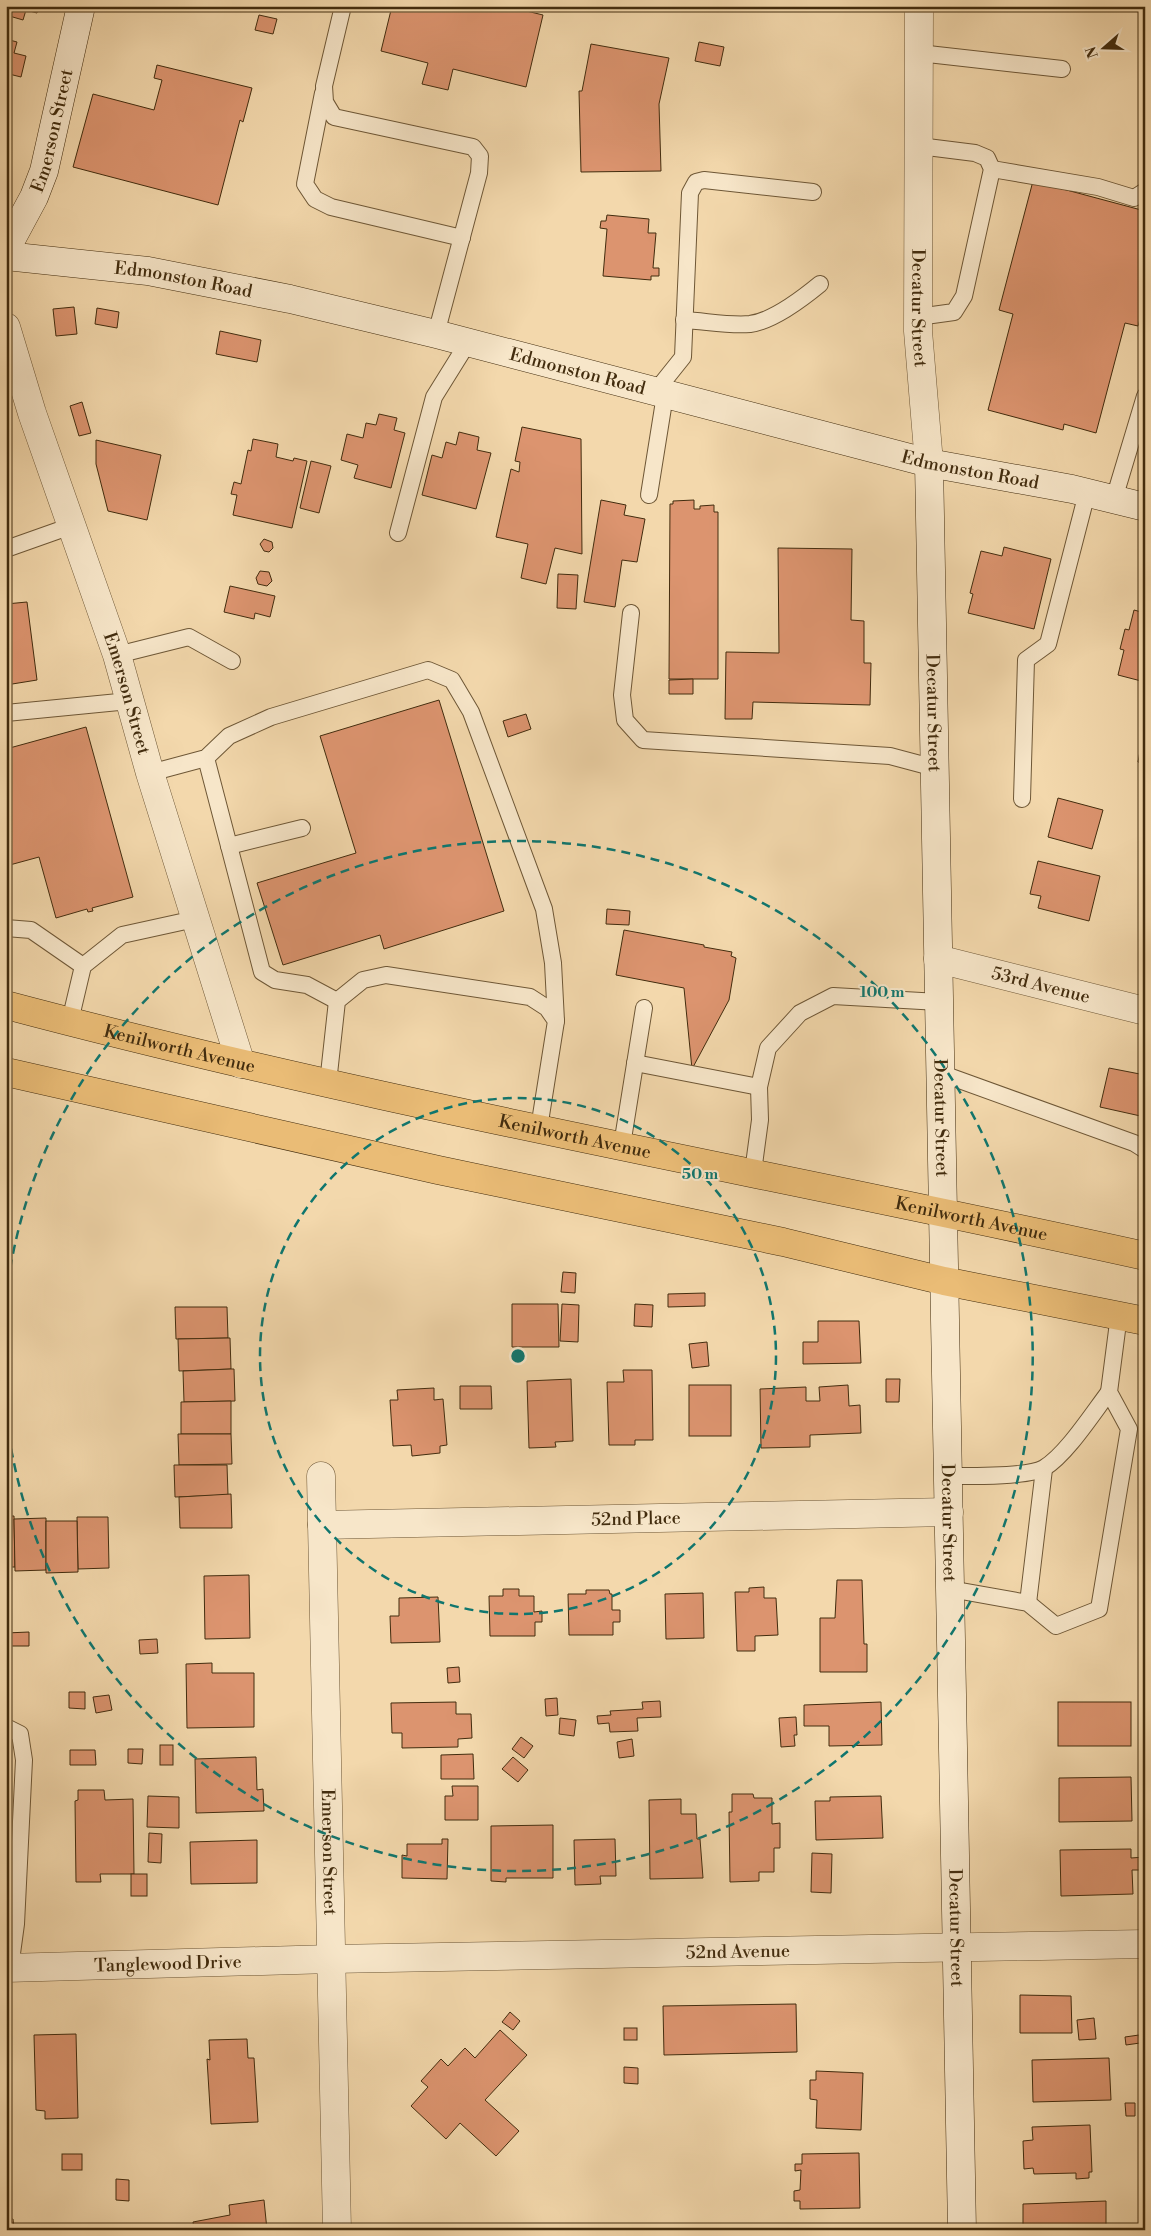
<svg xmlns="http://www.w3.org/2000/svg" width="1151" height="2236" viewBox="0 0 1151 2236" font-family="'Libre Bodoni',serif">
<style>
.building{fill:#dc946f;stroke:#422c0e}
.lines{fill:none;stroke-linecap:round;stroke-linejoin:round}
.lane-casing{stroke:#6e5736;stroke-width:18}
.street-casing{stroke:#6e5736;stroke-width:29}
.secondary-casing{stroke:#422c0e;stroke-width:29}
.primary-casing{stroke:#422c0e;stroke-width:29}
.lane{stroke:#f7e6c9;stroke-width:16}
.street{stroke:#f7e6c9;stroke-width:28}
.secondary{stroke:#f7e6c9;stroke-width:28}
.primary{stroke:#eabc76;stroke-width:28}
.ring{fill:none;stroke:#0f766e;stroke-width:2.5;stroke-dasharray:9 6}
.labels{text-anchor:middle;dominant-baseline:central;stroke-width:4;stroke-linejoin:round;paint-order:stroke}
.street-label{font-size:18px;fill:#422c0e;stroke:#f7e6c9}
.centre{fill:#0f766e;stroke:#f7e6c9;stroke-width:2.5}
.ring-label{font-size:15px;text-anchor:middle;font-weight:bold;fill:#0f766e;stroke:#f7e6c9;stroke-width:4;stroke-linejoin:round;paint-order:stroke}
</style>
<rect width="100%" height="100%" fill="#f3d8ac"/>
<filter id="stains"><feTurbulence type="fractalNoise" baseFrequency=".004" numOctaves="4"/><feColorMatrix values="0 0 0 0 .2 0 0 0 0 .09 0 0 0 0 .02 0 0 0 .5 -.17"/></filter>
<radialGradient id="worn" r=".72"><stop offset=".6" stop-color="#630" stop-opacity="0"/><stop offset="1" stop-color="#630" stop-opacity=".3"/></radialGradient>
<!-- building -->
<g class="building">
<polygon points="6,6 39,6 37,13 26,10 23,20 6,15"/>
<polygon points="392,6 506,6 543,15 526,87 453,69 448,90 422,84 428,63 381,51"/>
<polygon points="259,15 277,19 273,34 255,30"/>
<polygon points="6,39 17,42 14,53 26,56 21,77 9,74 6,82"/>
<polygon points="699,42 724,47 720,66 695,61"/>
<polygon points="591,44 669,58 659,104 661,171 581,172 579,91 582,91"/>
<polygon points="157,65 252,88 243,122 240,120 218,205 73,167 93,94 154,110 162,80 154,78"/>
<polygon points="1033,181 1145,211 1145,302 1138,326 1125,323 1096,433 1064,424 1063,430 988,410 1013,314 999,310"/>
<polygon points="607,215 649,219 648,233 656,233 653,268 659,268 659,276 651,276 651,280 603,276 607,229 600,228 601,221 606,221"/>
<polygon points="74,307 77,334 56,336 53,309"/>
<polygon points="97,308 119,312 117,328 95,324"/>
<polygon points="220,331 261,340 257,362 216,354"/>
<polygon points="82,402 91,433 79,436 70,406"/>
<polygon points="379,414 397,418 394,430 405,433 391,488 354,478 358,465 341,460 347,434 363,438 366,423 376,425"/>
<polygon points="522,427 581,439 582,554 555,548 546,584 521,578 528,544 496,537 511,469 519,472 520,462 515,461"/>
<polygon points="459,432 479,437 477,450 491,453 476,509 422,495 432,455 442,458 446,442 456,445"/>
<polygon points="253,439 278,444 276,457 293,461 294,458 307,461 292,528 233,515 237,495 231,494 234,482 241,484 248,450 251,451"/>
<polygon points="96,440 161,455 147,520 108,511 96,464"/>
<polygon points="311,461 331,466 319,513 300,508"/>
<polygon points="601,500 626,505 624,515 645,519 637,562 622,560 615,607 584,602"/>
<polygon points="694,500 694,509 700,509 700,506 714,505 714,512 718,512 718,679 669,679 670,504 673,504 673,501"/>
<polygon points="264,539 272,542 273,548 269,552 264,551 260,544"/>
<polygon points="1004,547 1051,559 1034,629 968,613 973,594 970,593 981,551 1002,556"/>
<polygon points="778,548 852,549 851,620 864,621 864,663 871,663 870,705 753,702 752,719 725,719 726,652 779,653"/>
<polygon points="260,571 269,572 272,581 267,586 258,584 256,578"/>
<polygon points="558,574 578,575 576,609 557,608"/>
<polygon points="230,586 275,596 270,617 255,613 254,619 224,612"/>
<polygon points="27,602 37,680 6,685 6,604"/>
<polygon points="1134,610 1145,613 1145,682 1118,675 1124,650 1120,649 1125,629 1129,630"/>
<polygon points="693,679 693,694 669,694 669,680"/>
<polygon points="439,700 504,911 384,949 380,935 283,965 257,883 356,853 320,736"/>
<polygon points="526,714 531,729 508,737 503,721"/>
<polygon points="86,727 133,897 92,908 93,911 88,912 87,909 56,918 39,857 6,866 6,749"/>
<polygon points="1144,729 1145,729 1145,764 1138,762"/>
<polygon points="1058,798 1103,810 1092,849 1048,837"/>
<polygon points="1038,861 1100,876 1089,921 1038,908 1041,896 1030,894"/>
<polygon points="607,909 630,911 629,925 606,924"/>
<polygon points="624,930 704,945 704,947 732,952 731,956 736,958 729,1000 692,1069 684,988 616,975"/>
<polygon points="1109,1068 1145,1075 1145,1117 1100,1107"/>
<polygon points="563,1272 576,1273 575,1293 561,1292"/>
<polygon points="705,1293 705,1306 668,1307 668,1294"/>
<polygon points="512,1304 558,1304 559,1347 512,1347"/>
<polygon points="562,1304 579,1305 578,1342 560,1341"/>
<polygon points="635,1304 653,1305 652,1327 634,1326"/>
<polygon points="175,1307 227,1307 228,1338 176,1339"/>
<polygon points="818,1321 859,1321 861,1363 803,1364 803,1342 818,1342"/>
<polygon points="228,1338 230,1338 231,1369 179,1371 178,1339"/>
<polygon points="707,1342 709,1366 692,1368 689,1344"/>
<polygon points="231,1369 234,1369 235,1401 184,1402 183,1371"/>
<polygon points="623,1370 652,1370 653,1440 635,1440 635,1445 609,1445 607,1382 624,1382"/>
<polygon points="571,1379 573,1441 555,1442 556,1447 529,1448 527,1381"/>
<polygon points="886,1379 900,1379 899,1402 886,1402"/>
<rect x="689" y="1385" width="42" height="51"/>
<polygon points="848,1385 849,1406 860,1405 861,1433 810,1435 810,1447 761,1448 760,1389 806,1387 806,1401 820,1401 819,1387"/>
<polygon points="460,1386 491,1386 492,1409 460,1409"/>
<polygon points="434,1388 434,1400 443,1399 447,1445 440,1446 440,1453 412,1456 411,1445 393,1446 390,1400 398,1400 397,1390"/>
<polygon points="231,1401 231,1434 181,1434 181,1402"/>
<polygon points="178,1434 231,1434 232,1464 179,1465"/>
<polygon points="174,1465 227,1465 228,1495 175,1497"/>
<polygon points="231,1494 232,1528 180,1528 179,1497"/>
<polygon points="6,1516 14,1516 15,1567 6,1567"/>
<polygon points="77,1517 108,1517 109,1568 78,1569"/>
<polygon points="46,1518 46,1570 15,1571 14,1519"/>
<polygon points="46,1521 77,1521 78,1572 46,1573"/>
<polygon points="249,1575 250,1638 205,1639 204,1576"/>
<polygon points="837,1580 862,1580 864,1644 867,1644 867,1672 820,1672 820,1618 835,1618"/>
<polygon points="764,1587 764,1598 776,1598 778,1635 755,1636 755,1651 737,1651 735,1592 749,1592 749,1588"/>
<polygon points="503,1589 519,1589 519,1596 534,1596 534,1612 542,1611 542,1622 535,1622 535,1636 490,1636 489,1596 503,1596"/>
<polygon points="586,1590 609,1590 610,1594 612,1594 612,1610 620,1610 620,1622 613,1622 613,1635 569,1635 568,1594 586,1594"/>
<polygon points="703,1593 704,1638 666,1639 665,1594"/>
<polygon points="438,1597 440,1642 391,1643 390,1616 399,1616 399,1598"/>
<polygon points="29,1632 29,1646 6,1646 6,1633"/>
<polygon points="157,1639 158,1653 140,1654 139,1640"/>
<polygon points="212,1663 212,1673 254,1673 254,1727 187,1728 186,1664"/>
<polygon points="459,1667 460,1682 448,1683 447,1668"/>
<polygon points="69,1692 85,1692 85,1709 69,1708"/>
<polygon points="109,1695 112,1710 96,1713 93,1697"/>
<polygon points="557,1698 558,1715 546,1716 545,1699"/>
<polygon points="660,1701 661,1717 637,1718 638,1731 610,1732 609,1723 598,1724 597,1716 611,1715 610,1711 643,1709 642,1702"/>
<polygon points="456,1702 456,1714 471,1714 472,1738 458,1739 458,1747 402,1748 402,1733 392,1733 391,1703"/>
<polygon points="881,1702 882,1745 829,1746 829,1726 804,1726 804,1705"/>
<rect x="1058" y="1702" width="73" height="44"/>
<polygon points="796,1717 797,1735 794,1735 795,1746 781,1747 779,1718"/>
<polygon points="560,1718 576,1720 574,1736 559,1734"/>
<polygon points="521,1737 533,1746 524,1758 512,1749"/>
<polygon points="632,1739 634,1756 619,1758 617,1742"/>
<rect x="160" y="1745" width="13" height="20"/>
<polygon points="128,1749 143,1749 142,1764 128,1763"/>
<polygon points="70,1750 95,1750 96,1765 70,1765"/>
<polygon points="473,1754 474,1779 441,1779 441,1755"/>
<polygon points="256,1757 257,1790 263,1789 264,1811 196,1813 195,1759"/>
<polygon points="513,1757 528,1770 518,1782 502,1769"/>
<polygon points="1131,1777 1132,1821 1059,1822 1059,1778"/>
<polygon points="452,1786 478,1786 478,1820 445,1820 445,1796 453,1796"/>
<polygon points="78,1790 104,1790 105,1800 133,1799 134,1874 100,1874 101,1882 76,1882 75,1801 78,1800"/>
<polygon points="732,1794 753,1794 754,1798 772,1798 772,1824 780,1823 780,1848 774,1848 774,1872 759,1872 759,1881 730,1882 729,1812 732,1812"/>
<polygon points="6,1795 9,1795 11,1848 6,1848"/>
<polygon points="148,1796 179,1797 179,1828 147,1827"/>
<polygon points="881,1796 883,1838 816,1840 815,1801 830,1801 830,1797"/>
<polygon points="681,1799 681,1814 696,1814 697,1839 700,1839 703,1878 650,1879 649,1800"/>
<polygon points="553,1825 553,1878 506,1878 506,1882 491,1881 491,1826"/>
<polygon points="149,1833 162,1834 161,1863 148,1862"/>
<polygon points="442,1839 448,1839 447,1879 402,1878 402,1855 407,1856 407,1844 442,1844"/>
<polygon points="615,1839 616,1876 600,1876 601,1884 575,1885 574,1840"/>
<polygon points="257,1840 257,1883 191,1884 190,1842"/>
<polygon points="1131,1849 1131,1858 1145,1857 1145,1870 1132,1870 1133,1894 1061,1896 1060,1850"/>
<polygon points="812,1853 832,1854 831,1893 811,1892"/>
<rect x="131" y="1874" width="16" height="22"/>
<polygon points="1020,1995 1071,1996 1072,2033 1020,2033"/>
<polygon points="796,2004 797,2052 664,2055 663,2006"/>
<polygon points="510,2012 520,2021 513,2030 502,2022"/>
<polygon points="1094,2018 1096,2039 1079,2040 1077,2020"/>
<rect x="624" y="2028" width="13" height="12"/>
<polygon points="500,2030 527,2055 485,2100 519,2131 496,2156 460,2123 446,2139 411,2106 428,2087 421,2081 441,2059 448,2066 465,2048 475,2058"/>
<polygon points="76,2034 78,2118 45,2119 45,2111 36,2110 34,2035"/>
<polygon points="1139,2035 1140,2043 1126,2045 1125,2037"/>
<polygon points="247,2039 248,2058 254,2058 258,2122 211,2124 207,2059 210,2060 209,2040"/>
<polygon points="1109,2058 1111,2100 1033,2102 1032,2060"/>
<polygon points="624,2067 638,2068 638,2084 624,2083"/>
<polygon points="816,2071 863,2073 861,2130 816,2128 817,2100 810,2099 810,2080 816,2080"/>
<polygon points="1125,2103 1135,2103 1135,2116 1126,2116"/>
<polygon points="1090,2125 1092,2172 1089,2172 1089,2178 1076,2179 1076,2173 1034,2174 1033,2168 1024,2169 1023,2141 1033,2140 1032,2127"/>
<polygon points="859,2153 860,2208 800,2209 800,2201 794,2201 794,2191 800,2190 801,2170 795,2171 795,2164 802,2164 802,2154"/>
<rect x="62" y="2154" width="20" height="16"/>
<polygon points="116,2179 129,2180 129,2201 116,2200"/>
<polygon points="264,2200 267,2230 194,2230 193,2222 230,2215 229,2205"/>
<polygon points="1106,2201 1106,2230 1023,2230 1023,2204"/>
<polygon points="6,2219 13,2219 14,2230 6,2230"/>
</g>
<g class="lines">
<!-- lane casing -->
<g class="lane-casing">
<g id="lane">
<polyline points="343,6 324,86 325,102 334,117 473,147 480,156 479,173 436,334"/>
<polyline points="919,53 1062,69"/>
<polyline points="323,93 305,184 315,199 331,207 462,238"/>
<polyline points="992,169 1098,187 1134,198 1145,191"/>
<polyline points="918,317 954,312 964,296 992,169 987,158 975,153 919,146"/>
<path d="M684 320C705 321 729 326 750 324 773 321 803 298 820 284"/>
<polyline points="655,392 683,357 690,193 696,182 704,180 813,192"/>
<polyline points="649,495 665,395"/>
<polyline points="1114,499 1145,396"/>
<polyline points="398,533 434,397 467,344"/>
<polyline points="6,549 71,526"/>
<polyline points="631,613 622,695 625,720 643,740 890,756 935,768"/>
<polyline points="117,655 189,637 232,661"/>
<polyline points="6,713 129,701"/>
<polyline points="206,758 262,972 275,980 307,985 337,1001"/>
<polyline points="150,773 206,758 229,736 271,717 428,670 452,680 471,712 544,909 553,963 556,1021"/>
<polyline points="1022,799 1026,660 1048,644 1087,493"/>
<polyline points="229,846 302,828"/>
<polyline points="6,928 31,930 83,966"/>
<polyline points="70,1021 83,966 122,935 195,919"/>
<polyline points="635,1063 759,1087"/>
<polyline points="940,1073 1134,1143 1145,1150"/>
<polyline points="328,1083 337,1001 363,980 386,975 530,997 547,1008 556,1021 539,1128"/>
<polyline points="622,1145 644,1008"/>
<polyline points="753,1172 760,1120 759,1087 768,1048 800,1013 833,996 939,1002"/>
<path d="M948 1476C968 1476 1029 1477 1044 1468 1066 1455 1093 1413 1109 1392"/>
<polyline points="950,1589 1028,1603 1056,1626 1099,1609 1129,1429 1109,1392 1119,1315"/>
<polyline points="1028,1603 1044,1469"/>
<polyline points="6,1727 20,1734 24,1760 16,1924 10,1968"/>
</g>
</g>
<!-- street casing -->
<g class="street-casing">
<g id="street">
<path id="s1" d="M919 6 918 331 929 463"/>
<path id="s2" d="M6 327 32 413 117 655 150 773 241 1064"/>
<path id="s3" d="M938 959 1145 1011"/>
<path id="s4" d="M321 1476 337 2230"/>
<path id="s5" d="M322 1525 949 1512"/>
<path id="s6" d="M6 1968 331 1959 1145 1944"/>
</g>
</g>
<!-- secondary casing -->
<g class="secondary-casing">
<g id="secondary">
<path id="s7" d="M6 249 34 197 44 171 81 6"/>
<path id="s8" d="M6 256 148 271 290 299 436 334 929 463 1072 489 1145 507"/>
<path id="s9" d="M929 463 962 2230"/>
</g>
</g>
<!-- primary casing -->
<g class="primary-casing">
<g id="primary">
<path id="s10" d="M6 1005C382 1105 766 1172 1145 1256"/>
<polyline points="6,1072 438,1170 783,1242 944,1281 1145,1321"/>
</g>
</g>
<!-- lane -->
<use href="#lane" class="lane"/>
<!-- street -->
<use href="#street" class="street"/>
<!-- secondary -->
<use href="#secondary" class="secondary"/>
<!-- primary -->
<use href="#primary" class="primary"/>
</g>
<!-- distance rings -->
<g class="ring">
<circle cx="518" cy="1356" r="258"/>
<path d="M6 1298A515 515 0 1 1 6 1414"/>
</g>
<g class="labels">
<!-- street labels -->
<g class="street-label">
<text stroke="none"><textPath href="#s7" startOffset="128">Emerson Street</textPath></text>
<text stroke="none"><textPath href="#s8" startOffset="179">Edmonston Road</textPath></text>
<text stroke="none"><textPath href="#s1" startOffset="302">Decatur Street</textPath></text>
<text stroke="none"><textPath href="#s8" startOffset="584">Edmonston Road</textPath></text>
<text stroke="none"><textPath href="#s8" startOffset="989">Edmonston Road</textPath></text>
<text stroke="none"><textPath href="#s2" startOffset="386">Emerson Street</textPath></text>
<text stroke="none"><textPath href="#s9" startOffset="250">Decatur Street</textPath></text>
<text stroke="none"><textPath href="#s3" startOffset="106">53rd Avenue</textPath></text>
<text stroke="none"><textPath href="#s10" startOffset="179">Kenilworth Avenue</textPath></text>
<text stroke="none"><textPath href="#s9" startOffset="655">Decatur Street</textPath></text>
<text stroke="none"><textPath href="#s10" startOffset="584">Kenilworth Avenue</textPath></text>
<text stroke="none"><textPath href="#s10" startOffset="989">Kenilworth Avenue</textPath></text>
<text stroke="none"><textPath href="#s5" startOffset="314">52nd Place</textPath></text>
<text stroke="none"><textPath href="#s9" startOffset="1060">Decatur Street</textPath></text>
<text stroke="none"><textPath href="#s4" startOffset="376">Emerson Street</textPath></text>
<text stroke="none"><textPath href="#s9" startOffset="1465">Decatur Street</textPath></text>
<text stroke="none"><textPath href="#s6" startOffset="732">52nd Avenue</textPath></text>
<text stroke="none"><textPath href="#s6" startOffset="162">Tanglewood Drive</textPath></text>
</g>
</g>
<circle cx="518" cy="1356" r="8" class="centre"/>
<g class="ring-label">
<text x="882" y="997">100 m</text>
<text x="700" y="1179">50 m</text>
</g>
<!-- margin -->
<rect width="1151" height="2236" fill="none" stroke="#f3d8ac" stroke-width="25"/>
<rect x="8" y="8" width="1136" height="2221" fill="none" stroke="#422c0e" stroke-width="2.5"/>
<rect x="12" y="12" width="1126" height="2211" fill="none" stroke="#422c0e"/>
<!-- north arrow -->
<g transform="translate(1104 48) rotate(250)" stroke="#f7e6c9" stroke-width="4" paint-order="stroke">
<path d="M0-4L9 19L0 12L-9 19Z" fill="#422c0e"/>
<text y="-8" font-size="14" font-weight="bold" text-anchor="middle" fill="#422c0e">N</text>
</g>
<rect width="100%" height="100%" filter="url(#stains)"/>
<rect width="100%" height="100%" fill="url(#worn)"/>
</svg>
